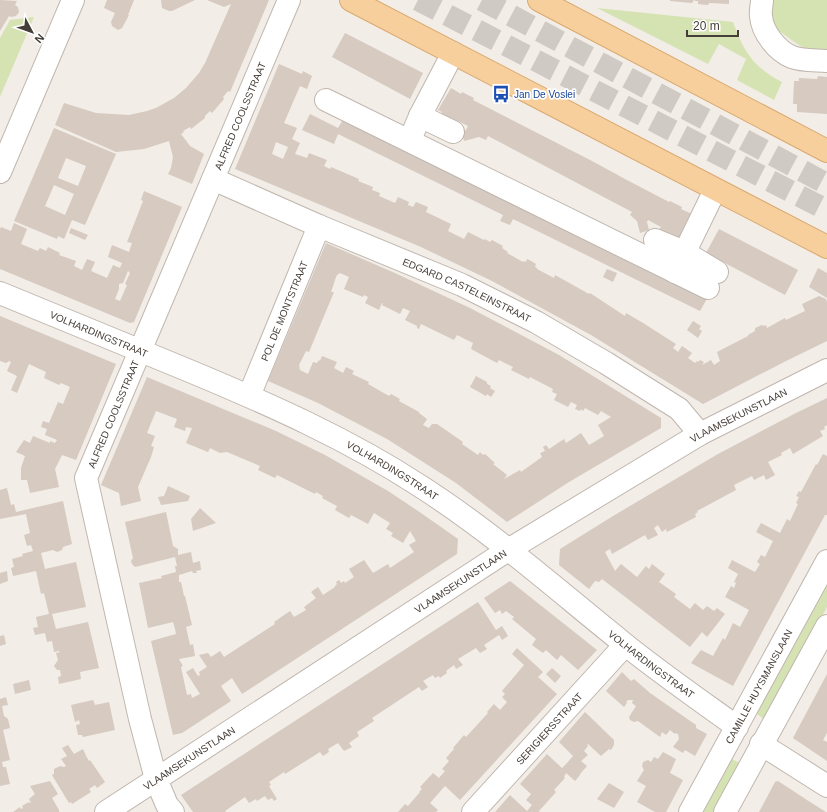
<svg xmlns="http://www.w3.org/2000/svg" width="827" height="812" viewBox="0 0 827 812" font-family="Arial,sans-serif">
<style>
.green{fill:#d5e3b3}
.building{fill:#d6cac1;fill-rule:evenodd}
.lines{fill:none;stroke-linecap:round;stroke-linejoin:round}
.highway-tunnel{stroke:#cfcac4;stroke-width:22;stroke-dasharray:22 11;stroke-linecap:butt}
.minor-casing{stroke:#c0b6ae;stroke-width:24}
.major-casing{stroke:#daa86e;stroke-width:24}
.minor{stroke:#fff;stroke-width:22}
.major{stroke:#f6cf9d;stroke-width:22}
.labels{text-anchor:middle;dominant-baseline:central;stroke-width:3.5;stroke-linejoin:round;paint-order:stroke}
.transit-label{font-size:10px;fill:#164399;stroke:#fff;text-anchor:start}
.street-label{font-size:10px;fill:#453d37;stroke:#fff}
</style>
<rect width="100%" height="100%" fill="#f2ede7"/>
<!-- green -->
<g class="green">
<polygon points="768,0 827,0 827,52 806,50 773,27"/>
<path d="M597 8 733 22C744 52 753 67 782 82L774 100 737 80 746 59 719 44 708 64Z"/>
<polygon points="34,17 0,97 0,38 10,20"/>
<polygon points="824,583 827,585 827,607 767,721 754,712"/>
<polygon points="730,758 743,765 718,812 701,812"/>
</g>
<!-- building -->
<g class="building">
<polygon points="0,0 17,1 15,5 18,7 19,12 16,16 11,17 9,16 0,31"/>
<polygon points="107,0 134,0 128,15 129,15 122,28 118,30 112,26 111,22 115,13 104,8"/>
<polygon points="161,0 195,0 172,11 169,11 162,8"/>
<polygon points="207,0 269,0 230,92 228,91 223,97 224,99 212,113 210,111 205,116 205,118 191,129 190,127 183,131 184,132 181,134 190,146 204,154 192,184 168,174 171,168 173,157 169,141 144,149 116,152 55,125 64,103 96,113 129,115 147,111 156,108 174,98 186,88 199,73 205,63 231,4 224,7"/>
<polygon points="670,0 694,0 692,3 670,1"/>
<polygon points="695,0 729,0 729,4 709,3 708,5 698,4 698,1 695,1"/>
<polygon points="345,33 423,73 410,99 332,57"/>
<path d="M279 64 302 74 303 71 312 76 307 89 300 86 284 123 297 128 292 139 300 143 295 154 307 158 309 153 327 160 324 166 330 169 331 167 359 179 358 181 373 187 372 190 380 193 379 196 395 203 398 197 409 202 408 205 413 207 416 202 428 207 426 212 451 224 448 231 464 239 468 232 484 240 485 239 490 242 492 240 503 246 502 248 508 252 507 253 523 262 524 261 526 262 527 259 531 261 536 264 535 267 537 268V269L554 278 555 275 589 294 590 293 625 316 626 313 643 323 676 344 673 348 678 352 682 346 692 353 688 358 695 363 697 361 698 362 700 360 704 362 702 365 711 360 714 365 720 361 717 352 748 336V335L755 331V328L762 325 764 326 766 325 767 328 785 318 786 320 805 311 802 304 819 296 826 299 827 302V341L784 362 703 404 591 335 492 281 421 247 235 169ZM276 142 288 147 283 159 272 154Z"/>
<polygon points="818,76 827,77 827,114 797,112 797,104 793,104 794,81 799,81 799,78 817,79"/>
<polygon points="451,88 461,94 462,92 474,98 473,100 592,161 625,179 669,202 670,201 682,207 681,209 692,214 680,240 659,229 661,227 648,220 647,222 649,230 640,233 637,221 630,215 632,212 488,136 486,140 479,137 464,141 462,132 466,130 468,126 458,121 457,123 440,115 442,112 438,110"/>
<polygon points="310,114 338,128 344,118 708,297 700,311 513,219 510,225 500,221 503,215 338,134 334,144 302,130"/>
<path d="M54 128 116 154 85 225 72 220 64 239 58 236 57 239 14 221ZM66 158 86 166 78 186 58 178ZM54 185 74 194 65 215 45 206Z"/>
<path d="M144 191 182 207 134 322 130 323 0 269V229L1 227 11 231 14 223 27 229 21 244 38 251 40 248 46 251 48 247 60 253 59 255 76 261 74 266 82 270 87 259 95 262 91 271 107 278 113 265 120 268 122 263 108 257 112 245 129 252 132 243 127 242 143 201 141 200ZM128 271 130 273 125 284 127 285 120 301 115 299 119 289V284L123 283Z"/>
<polygon points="71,228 88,235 85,240 69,233"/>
<polygon points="719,229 798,270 785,295 706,253"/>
<path d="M326 243 397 274 470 308 559 355 661 418V428L569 482 507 522 456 483 387 439 318 403 268 381ZM340 273 349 277 344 289 363 297 364 295 368 297 365 303 379 310 382 303H383L382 305 400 314 403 308 410 311 405 320 417 326V328L419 329 421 324 454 340 457 335 473 343 471 349 497 363 499 360 513 367 511 370 529 379 530 377 553 389 552 392 557 394 554 400 568 407 571 402 577 405 575 409 580 411 581 409 583 411 585 408 598 415 601 411 611 417 598 425 604 436 589 445 581 433 566 443 564 439 549 449 546 445 543 447 545 451 540 453 542 457 521 472 520 470 504 479 507 475 493 464 495 463 485 454 483 455 480 452 478 455 462 444 463 442 437 424H432L429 428 423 425 427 419 419 413V412L399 401 400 399 391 394 389 396 368 384 369 382 352 374 354 371 346 367 343 373 334 368 337 362 322 356 320 361 319 360 317 363 313 362 308 374 300 370 299 365 306 351 309 352 334 292H331L336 277 337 275Z"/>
<polygon points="818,268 827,273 827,298 809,287"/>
<polygon points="607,269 617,273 613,282 603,277"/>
<polygon points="0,316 116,364 76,460 62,455 55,469 59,487 30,493 27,480 21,480 21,468 25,456 16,452 24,440 30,443 33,436 50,443 50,441 55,443 57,440 45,435 47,429 41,427 43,421 49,423 58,402 63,404 70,387 61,383 59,385 44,378 46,372 29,364 17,393 11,390 17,376 7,371 11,362 9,361 6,363 0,361"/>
<polygon points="693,321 701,326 699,329 702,331 698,338 687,330"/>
<polygon points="476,376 487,382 487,384 491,386 490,388 495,391 491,397 487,394 486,396 470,387"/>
<polygon points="147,377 276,431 325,455 388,491 421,513 458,539 457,554 242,694 232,678 221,686 231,701 182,733 173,735 151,641 176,634 175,629 173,622 148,628 139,583 162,578 161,576 176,572 175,566 177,566 175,557 135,567 132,564 131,561 133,558 125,522 166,512 173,546 178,549 178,555 191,552 193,563 200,561 201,570 196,571 197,573 193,573 192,571 179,575 179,582 181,582 184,596 185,596 192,625 186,627 190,645 193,644 195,656 179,659 183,666 181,667 187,695 191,694 192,698 200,694 186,672 193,668 198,676 200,675 199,672 207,667 199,655 208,653 211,657 220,651 224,657 275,624 274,622 290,611 294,617 306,610 304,607 316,598 311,592 318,587 323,595 335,587 335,586 337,584 336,582 339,580 341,583 344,581 345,583 354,577 349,569 364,560 373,573 388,564 390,568 414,552 409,545 416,541 410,531 403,543 391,536 393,533 386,529 390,523 374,513 368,524 351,515 349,518 335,510 337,506 322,498 323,496 316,492 315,494 277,475 275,478 258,470 260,466 227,452 220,453 210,448 208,452 186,443 192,428 186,427 185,431 174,427 177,419 156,411 147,433 155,436 151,446 154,447 151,457 138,487 141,501 121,506 119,493 101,485"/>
<polygon points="827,398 827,425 824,427 825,429 820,431 823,436 793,454 790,448 781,453 782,455 768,462 775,475 766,480 764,475 754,480 752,476 734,485 736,490 697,511 698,512 695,514 696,517 667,532 666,529 662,532 658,525 654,528 658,535 648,540 645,535 612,554 610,549 605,552 615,571 621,564 637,577 646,566 649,569 652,564 665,574 659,582 676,594 674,597 690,609 695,603 703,610 707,606 714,611 717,608 725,614 707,637 702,632 690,647 602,579 599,582 595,581 589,589 559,565 560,549 613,516 718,454 796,413"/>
<polygon points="823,454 827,456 827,515 825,515 733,686 691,663 701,650 713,656 723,638 725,640 733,623 740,627 749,610 725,597 731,586 734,588 736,583 734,582 738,574 728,568 732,560 755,572 760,564 757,562 761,555 765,557 773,541 756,532 761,523 780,533 787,519 790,521 798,504 796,503 799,497 796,496 799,491 801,492 816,464 817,465"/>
<polygon points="168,486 190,496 188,501 161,505 158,497 164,496"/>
<polygon points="7,488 11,505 14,504 16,512 63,501 72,544 63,547 62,550 57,552 53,550 41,553 45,569 76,562 86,607 52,614 56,629 88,622 99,668 80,672 81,679 59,684 58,677 61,676 60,670 57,670 54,666 58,660 56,653 60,652 59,651 54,652 52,641 47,642 45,633 35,635 33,628 38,627 36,617 49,614 44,593 41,594 36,571 13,576 11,568 14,567 12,559 23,556 22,554 33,551 31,545 27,546 24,535 30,533 26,514 0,519 0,490"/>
<polygon points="200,508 216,523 193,531 191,519"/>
<polygon points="7,571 8,581 0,584 0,573"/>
<polygon points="510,581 597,650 578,670 561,655 557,660 546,650 543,653 532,645 536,639 512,619 514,617 506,611 502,614 500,610 495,613 484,598"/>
<polygon points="478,602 496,630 502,626 508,636 502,640 499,635 484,645 487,649 480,653 476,648 458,659 463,665 456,669 454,665 446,671 447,673 440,678 439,676 435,678 433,675 423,681 428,687 422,691 419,687 372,718 374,721 357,732 359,736 349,743 352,747 344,751 338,743 328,749 329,752 323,756 320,752 285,774 284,772 269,782 271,785 269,786 277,799 274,801 272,798 268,800 265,796 257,801 256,799 249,803 245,797 225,811 226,812 193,812 181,795"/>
<polygon points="4,635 6,644 0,646 0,636"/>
<polygon points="517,648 543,672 538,677 557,694 460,800 445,786 430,803 438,810 436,812 398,812 405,804 408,806 420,792 419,792 422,789 420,787 433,773 439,778 445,771 442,769 449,761 446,758 454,749 453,748 464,735 466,737 488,713 487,712 494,704 500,710 507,702 502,697 505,694 502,691 524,665 512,654"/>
<polygon points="552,668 561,676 555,683 546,674"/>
<polygon points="622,672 631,681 634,679 650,693 696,725 696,728 707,734 695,756 685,750 683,753 673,747 679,739 678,734 676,733 675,734 670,730 666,735 662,732 660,737 638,721 634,722 630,720 629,717 636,706 632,703 633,700 628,700 626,702 627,703 624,707 606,691"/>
<polygon points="827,674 827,733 823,740 827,742 827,761 793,738"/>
<polygon points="29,680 31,690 15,694 13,684"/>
<polygon points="6,697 8,705 2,706 4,716 8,719 10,728 3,730 10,760 2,762 3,767 6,767 10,784 0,786 0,699"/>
<polygon points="93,700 95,705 109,702 115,730 83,737 82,735 78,735 76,725 80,724 79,720 75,722 71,705"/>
<polygon points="585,712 614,740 614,745 611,750 609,749 601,756 588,744 587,745 588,746 584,751 588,755 581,761 587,766 580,774 580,775 575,781 566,773 564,777 565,778 554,790 556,792 539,811 540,812 495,812 510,795 527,811 532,805 526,800 531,794 520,784 547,754 562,768 567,763 573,756 559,742"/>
<polygon points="68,745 74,754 83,749 86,756 89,761 90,760 105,782 97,788 95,785 89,789 91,792 72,804 71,802 69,803 52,775 54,774 54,769 60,766 64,767 66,766 61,759 67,756 62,748"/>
<polygon points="663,752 676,759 670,773 683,780 666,812 655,812 637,802 646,786 637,781 644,770 642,766 643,762 648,760 651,762 654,757 658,759"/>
<polygon points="50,781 58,794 52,798 59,810 59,812 13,812 20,807 21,809 23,808 22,806 29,802 30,803 31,803 29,799 35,794 30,786"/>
<polygon points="778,781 810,802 826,812 759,812 775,782"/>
<polygon points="609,783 624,792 614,808 597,799"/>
</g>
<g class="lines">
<!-- highway-tunnel -->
<g class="highway-tunnel">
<polyline points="418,0 827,210"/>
<polyline points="482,0 827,184"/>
</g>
<!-- minor casing -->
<g class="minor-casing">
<g id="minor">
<path d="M762 0C762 5 760 11 761 16 762 32 777 51 792 57 802 61 816 60 827 61"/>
<polyline points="326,100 708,288"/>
<polyline points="420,116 453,132"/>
<polyline points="410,140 420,116 453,53"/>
<polyline points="0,172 73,0"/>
<path id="s1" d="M213 179 319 226 462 285 536 322 606 363 679 409 700 434"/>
<polyline points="655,240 684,252 717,272"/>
<polyline points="675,272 715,190"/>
<path id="s2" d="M0 293C64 319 128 346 192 372 271 405 348 439 420 486 492 532 556 589 622 642 659 672 698 699 737 727"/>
<path id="s3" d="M249 396 319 226"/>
<polyline points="761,744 827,786"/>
<path id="s4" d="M106 812 508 550 700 434 827 370"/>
<path id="s5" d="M173 812 167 805 156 779 140 719 86 478 289 0"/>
<path id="s6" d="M473 812 625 645"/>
<path id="s7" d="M690 812 827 561"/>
<polyline points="725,812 827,626"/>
</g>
</g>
<!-- major casing -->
<g class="major-casing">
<g id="major">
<polyline points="351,0 827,247"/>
<polyline points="539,0 827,151"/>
</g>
</g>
<!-- minor -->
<use href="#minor" class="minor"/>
<!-- major -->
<use href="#major" class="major"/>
</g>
<!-- icons -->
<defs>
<g id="bus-bare" transform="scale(1.38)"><path d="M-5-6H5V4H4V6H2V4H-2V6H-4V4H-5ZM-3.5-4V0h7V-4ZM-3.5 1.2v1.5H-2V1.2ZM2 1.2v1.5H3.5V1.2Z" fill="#1a4fb4" stroke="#fff" stroke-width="2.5" paint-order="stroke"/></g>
</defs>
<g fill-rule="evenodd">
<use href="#bus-bare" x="501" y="94"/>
</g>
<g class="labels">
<!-- transit labels -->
<g class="transit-label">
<text x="514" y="94">Jan De Voslei</text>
</g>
<!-- street labels -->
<g class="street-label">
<text stroke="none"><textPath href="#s5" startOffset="740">ALFRED COOLSSTRAAT</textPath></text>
<text stroke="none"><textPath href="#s1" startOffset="277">EDGARD CASTELEINSTRAAT</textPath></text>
<text stroke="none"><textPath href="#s3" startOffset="92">POL DE MONTSTRAAT</textPath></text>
<text stroke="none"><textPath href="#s2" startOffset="107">VOLHARDINGSTRAAT</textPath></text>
<text stroke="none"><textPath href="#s5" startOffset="416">ALFRED COOLSSTRAAT</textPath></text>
<text stroke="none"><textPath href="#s4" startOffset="747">VLAAMSEKUNSTLAAN</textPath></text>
<text stroke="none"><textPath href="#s2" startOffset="431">VOLHARDINGSTRAAT</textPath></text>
<text stroke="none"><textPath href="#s4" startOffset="423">VLAAMSEKUNSTLAAN</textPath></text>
<text stroke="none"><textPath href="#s2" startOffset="755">VOLHARDINGSTRAAT</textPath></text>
<text stroke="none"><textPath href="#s7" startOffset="143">CAMILLE HUYSMANSLAAN</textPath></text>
<text stroke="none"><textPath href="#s6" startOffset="113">SERIGIERSSTRAAT</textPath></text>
<text stroke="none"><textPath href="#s4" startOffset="99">VLAAMSEKUNSTLAAN</textPath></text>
</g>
</g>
<!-- north arrow -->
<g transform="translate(32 32) rotate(131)" stroke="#ffffff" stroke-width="3" paint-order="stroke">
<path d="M0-3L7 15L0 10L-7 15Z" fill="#453d37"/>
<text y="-6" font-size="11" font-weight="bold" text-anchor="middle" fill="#453d37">N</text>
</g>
<!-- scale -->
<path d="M687 30v6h51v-6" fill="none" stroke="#453d37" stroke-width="2"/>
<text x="693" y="30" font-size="12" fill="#453d37" stroke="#ffffff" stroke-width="3" paint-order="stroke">20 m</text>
</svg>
